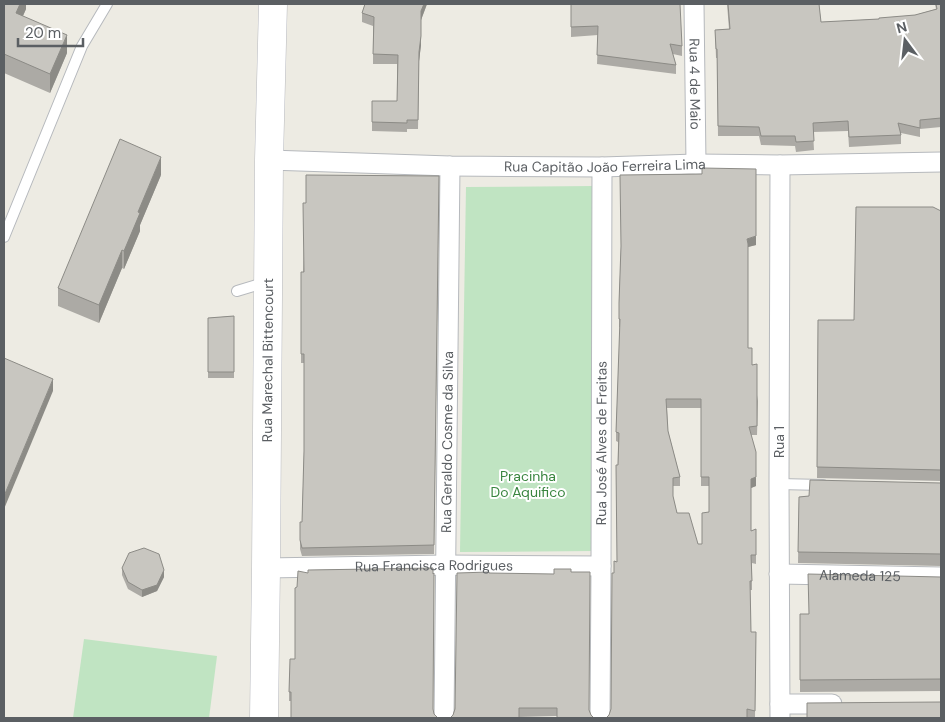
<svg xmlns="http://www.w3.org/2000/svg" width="945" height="722" viewBox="0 0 945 722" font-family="'DM Sans',sans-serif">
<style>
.green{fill:#c0e4c2}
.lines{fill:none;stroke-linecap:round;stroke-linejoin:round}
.service-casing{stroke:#b6b9bd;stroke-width:12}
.minor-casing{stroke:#b6b9bd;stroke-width:21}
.secondary-casing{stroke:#b7b9bf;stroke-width:29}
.service{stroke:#fff;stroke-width:10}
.minor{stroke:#fff;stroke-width:19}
.secondary{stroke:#fff;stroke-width:28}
.wall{fill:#acaaa5;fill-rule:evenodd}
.shaded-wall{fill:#8c8b86}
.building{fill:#c8c6c0;stroke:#8c8b86;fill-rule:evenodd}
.labels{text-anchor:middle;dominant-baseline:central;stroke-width:4;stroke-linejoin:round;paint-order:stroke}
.street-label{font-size:14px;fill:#5b5f63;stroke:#fff}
.park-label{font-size:14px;fill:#39853f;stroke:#fff}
</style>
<rect width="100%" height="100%" fill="#edebe3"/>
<!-- green -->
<g class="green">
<polygon points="593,186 594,551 460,552 466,187"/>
<polygon points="84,639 217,656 209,718 73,718"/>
</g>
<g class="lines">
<!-- service casing -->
<g class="service-casing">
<g id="service">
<polyline points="4,237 82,46 107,4"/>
<polyline points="237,291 267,282"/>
<polyline points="779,484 823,485"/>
</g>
</g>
<!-- minor casing -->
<g class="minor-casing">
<g id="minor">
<path id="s1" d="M694 4 696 164"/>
<path id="s2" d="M269 160 450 166 602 167 696 164 780 165 941 162"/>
<polyline points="780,165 779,484 780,718"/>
<path id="s3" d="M266 568 446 565 601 566"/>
<path id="s4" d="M779 574 941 577"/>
<polyline points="780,704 832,704"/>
<path id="s5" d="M444 718 450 166"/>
<path id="s6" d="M600 718 601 566 602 167"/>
</g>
</g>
<!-- secondary casing -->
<g class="secondary-casing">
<g id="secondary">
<path id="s7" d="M264 718 266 568 269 160 273 4"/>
</g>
</g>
<!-- service -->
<use href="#service" class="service"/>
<!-- minor -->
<use href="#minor" class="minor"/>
<!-- secondary -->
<use href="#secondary" class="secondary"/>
</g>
<!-- wall -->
<g class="wall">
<polygon points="4,4 26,4 26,9 23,16 67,53 50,93 4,73"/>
<polygon points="365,4 427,4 421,20 421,45 419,61 418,129 407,129 407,132 372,131 372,101 397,101 397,64 373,64 373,26 362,22 362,13"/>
<polygon points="571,4 682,46 682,56 673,54 676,65 676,74 597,64 598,35 571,37"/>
<polygon points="727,4 819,4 821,22 879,19 915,15 936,9 935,4 941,4 941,127 920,129 920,137 901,133 901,144 849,147 848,131 813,132 814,150 796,152 795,146 761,145 759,136 718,136 717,58 716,58 715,30 729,29"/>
<polygon points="161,175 140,225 140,231 124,269 122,268 99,323 58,306 58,288"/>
<polygon points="439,176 434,554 302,556 300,549 300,540 302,522 304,452 304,363 301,363 301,272 303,272 306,203"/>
<polygon points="941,211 941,481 817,478 818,320 854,320"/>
<path d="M756 245 748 247V348L752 365 758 401 757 435H751L756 486 751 488V531L756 529V564L752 563V590H750L751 632H756L755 718 609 715 611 709 614 573 617 562 618 442 616 441V432L620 327H619V303L621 248ZM667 408H701V486H709V512L702 544H698L677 513 673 497V486H680V477L668 431Z"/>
<polygon points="234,316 234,378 208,378 208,318"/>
<polygon points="941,483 941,566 798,563 799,497"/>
<polygon points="122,568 164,577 157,591 142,597 128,589 122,575"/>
<polygon points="433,568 291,701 289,701 289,675 295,659 297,587 308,573 308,570"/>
<polygon points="489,573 589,710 591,715 519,717 453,715"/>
<polygon points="941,577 941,691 800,692 800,614 809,614"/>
</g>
<!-- shaded-wall -->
<g class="shaded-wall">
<polygon points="20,4 26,4 26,9 16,31 16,13"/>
<polygon points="424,4 427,4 421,20 421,45 419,61 418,129 419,52 421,11"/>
<polygon points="67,35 67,53 50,93 50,74"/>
<polygon points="161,157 161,175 140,225 140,231 124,269 124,251 138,212"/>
<polygon points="756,236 756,245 748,247 747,239"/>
<polygon points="122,250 122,268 99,323 99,305"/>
<polygon points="53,379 53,391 4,509 4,496"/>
<polygon points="756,477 756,486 751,488 751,479"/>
<polygon points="5,529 5,541 4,545 4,533"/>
<polygon points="164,570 164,577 157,591 142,597 142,590"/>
</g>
<!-- building -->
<g class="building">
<polygon points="4,4 20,4 16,13 67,35 50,74 4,54"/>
<polygon points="365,4 424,4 421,11 421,36 419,52 418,120 407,120 407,123 372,122 372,101 397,101 398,55 373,54 374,17 362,13"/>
<polygon points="571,4 680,4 682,46 670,44 676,65 597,55 598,26 571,27"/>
<polygon points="728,4 819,4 821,22 879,19 879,18 915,15 937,9 936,4 941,4 941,118 920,120 920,128 898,123 901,135 849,137 848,121 813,123 814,141 796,142 795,136 761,136 759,127 718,126 717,49 716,49 715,30 730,29"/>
<polygon points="120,139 161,157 138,212 140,213 124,251 122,250 99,305 58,288"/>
<path d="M702 168 756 169V236L747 239 748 244V348H752V365L757 364V426L749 427 756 452V477L751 479V531L756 529V555H751L752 581H750L751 632H756L755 711 747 709V718H606L609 715 611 709 612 573H614V561L617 562 616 465H618L619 433 616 432 620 319H619V303L621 246 620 175 702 174ZM666 399H701V477H709V512L702 513V544H698L689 513H677L673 496V478L680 477 668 431Z"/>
<polygon points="306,175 439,176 434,545 302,548 300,540 300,522 302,522 304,451 304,354 301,354 301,272 304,272 303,203 306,203"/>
<polygon points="856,207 933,207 941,211 941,470 817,467 818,320 854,320"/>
<polygon points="234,316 234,372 208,372 208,318"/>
<polygon points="4,358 53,379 4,496"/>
<polygon points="810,480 941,483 941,554 798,552 799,497 809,496"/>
<polygon points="144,548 159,554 164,570 157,585 142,590 128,582 122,568 129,553"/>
<polygon points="433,568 433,574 434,573 433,709 434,714 438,718 291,718 291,692 289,692 290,659 295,659 295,588 297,587 298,571 308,573 308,570"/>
<polygon points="554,569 571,569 571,572 590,572 589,710 591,715 594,718 557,718 557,708 519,708 519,718 450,718 453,715 455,709 457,573 489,572 489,573 554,574"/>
<polygon points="808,574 941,577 941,679 800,680 800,614 809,614"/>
<polygon points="941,702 941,718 807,718 807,703"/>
</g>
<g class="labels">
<!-- street labels -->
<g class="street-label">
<text stroke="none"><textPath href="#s1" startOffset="80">Rua 4 de Maio</textPath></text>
<text stroke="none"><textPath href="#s2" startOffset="336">Rua Capitão João Ferreira Lima</textPath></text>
<text stroke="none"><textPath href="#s7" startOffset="358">Rua Marechal Bittencourt</textPath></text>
<text stroke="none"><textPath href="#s5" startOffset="276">Rua Geraldo Cosme da Silva</textPath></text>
<text stroke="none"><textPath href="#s6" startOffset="275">Rua José Alves de Freitas</textPath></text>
<text transform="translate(779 442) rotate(-90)">Rua 1</text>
<text stroke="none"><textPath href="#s3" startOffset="168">Rua Francisca Rodrigues</textPath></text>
<text stroke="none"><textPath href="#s4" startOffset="81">Alameda 125</textPath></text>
</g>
<!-- park labels -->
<g class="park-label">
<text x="528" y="476">Pracinha<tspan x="528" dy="16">Do Aquifico</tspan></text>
</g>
</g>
<!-- border -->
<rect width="945" height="722" fill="none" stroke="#5b5f63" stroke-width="10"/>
<!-- north arrow -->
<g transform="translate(905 40) rotate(345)" stroke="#ffffff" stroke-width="4" paint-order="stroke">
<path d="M0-4L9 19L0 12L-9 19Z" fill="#5b5f63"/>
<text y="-8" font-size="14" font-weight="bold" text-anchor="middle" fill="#5b5f63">N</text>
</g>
<!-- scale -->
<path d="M18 38v8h65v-8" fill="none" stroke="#5b5f63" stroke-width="2.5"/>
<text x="25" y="38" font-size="15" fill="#5b5f63" stroke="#ffffff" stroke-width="4" paint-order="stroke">20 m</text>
</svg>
